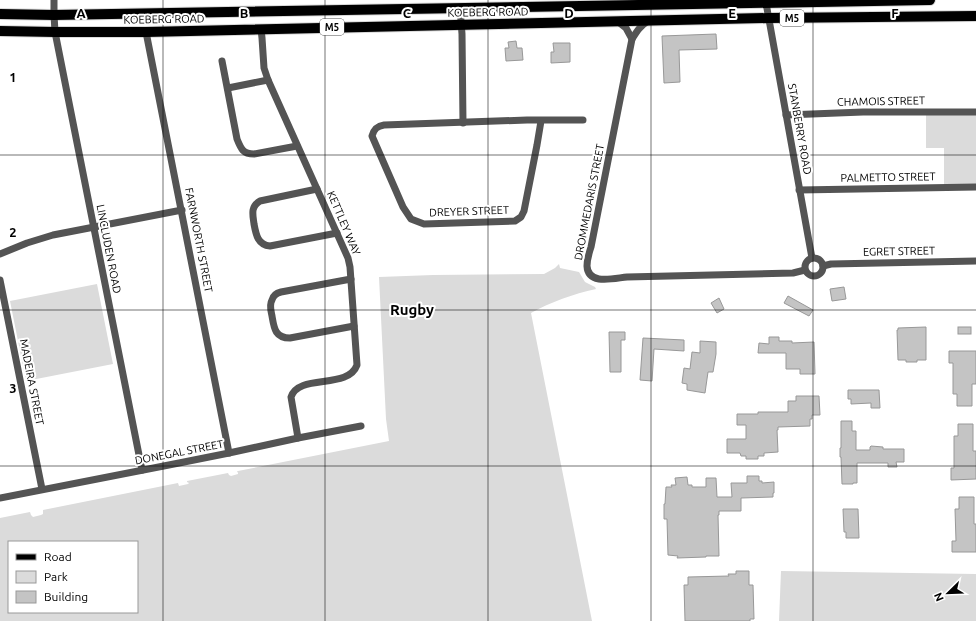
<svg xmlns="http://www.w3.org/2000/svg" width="976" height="621" viewBox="0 0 976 621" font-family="Ubuntu,sans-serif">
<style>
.green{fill:#dbdbdb;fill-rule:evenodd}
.building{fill:#c4c4c4;stroke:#989898}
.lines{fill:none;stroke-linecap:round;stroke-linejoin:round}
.primary-casing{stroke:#dbdbdb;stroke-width:12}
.minor{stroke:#545454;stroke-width:7}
.primary{stroke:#000;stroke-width:10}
.grid{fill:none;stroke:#000;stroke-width:1;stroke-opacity:0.55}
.labels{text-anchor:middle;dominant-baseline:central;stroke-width:4;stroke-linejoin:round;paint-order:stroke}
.shield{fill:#fff;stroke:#4c4c4c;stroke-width:1}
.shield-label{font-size:10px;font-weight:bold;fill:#000}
.street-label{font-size:11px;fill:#000;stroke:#fff}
.district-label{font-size:15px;font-weight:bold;fill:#000;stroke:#fff}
.grid-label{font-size:13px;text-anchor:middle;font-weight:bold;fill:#000;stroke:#fff;stroke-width:4;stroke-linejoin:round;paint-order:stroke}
</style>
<rect width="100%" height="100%" fill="#fff"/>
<!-- green -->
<g class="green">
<polygon points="926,112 976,112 976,187 944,187 944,148 926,148"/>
<path d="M559 264 560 268 579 272 585 282 595 287 596 289C573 294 551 302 531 313L592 621H0V518L30 512 31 515 33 517 41 515 43 514V510L178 483 179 486 188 484 189 483 187 482V481L228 473 229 475 231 476 238 474V473L237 471H238L389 441 386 419 379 277 433 275 544 274 555 268ZM9 542H137V612H9Z"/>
<polygon points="97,284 113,364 26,381 10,301"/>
<polygon points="781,571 976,574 976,621 779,621"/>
</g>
<!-- building -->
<g class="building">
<polygon points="716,34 717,49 679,50 680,82 664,83 662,36"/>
<polygon points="516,41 517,48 522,48 523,60 506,61 505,48 509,48 508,42"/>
<polygon points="553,43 570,43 570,62 551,63 551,52 554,52"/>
<polygon points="844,287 846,299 832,301 830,289"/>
<polygon points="788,296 813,310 809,316 784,303"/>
<polygon points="719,298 724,309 717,313 711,303"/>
<polygon points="926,327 926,360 917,360 917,362 906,362 906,360 898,360 897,330 898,330 898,328"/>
<rect x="958" y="327" width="13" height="7"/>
<polygon points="609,332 625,332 625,340 621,340 621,372 610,372"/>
<polygon points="769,337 779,337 779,341 792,341 792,343 814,342 815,374 800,374 800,369 786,369 786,353 758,353 759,343 769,344"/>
<polygon points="643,338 684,340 684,351 654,349 652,381 640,380"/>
<polygon points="700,341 716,342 716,354 713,372 708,372 705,393 687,390 687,384 682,383 684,368 690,369 692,352 700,353"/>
<polygon points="949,351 976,351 976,384 972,384 972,406 957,406 957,394 953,394 953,363 949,363"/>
<polygon points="848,390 879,390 880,408 871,408 871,403 851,404 851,399 848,399"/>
<polygon points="796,396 819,396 820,415 812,415 812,419 810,419 810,426 778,427 778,430 777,430 778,452 764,453 764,456 758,456 758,459 746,459 746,456 741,456 740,453 727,453 727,439 746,439 746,425 737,425 737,414 758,414 758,412 788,412 788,401 796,401"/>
<polygon points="841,421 852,421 852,431 856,431 856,450 870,450 870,447 871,446 883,447 883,449 904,449 904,462 896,462 897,467 888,467 888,463 857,463 857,483 853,483 853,484 842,484 841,457 840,457 840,448 841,448"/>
<polygon points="958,424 973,424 973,451 976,451 976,479 951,480 951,468 954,468 954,436 958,436"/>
<polygon points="747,476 759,476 759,481 762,481 762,483 774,482 774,493 773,493 773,497 741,498 741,511 719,511 719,515 718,515 719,556 706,556 706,557 677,558 678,556 668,555 667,519 664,519 664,504 665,504 666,487 672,487 671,485 676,485 675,478 687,477 688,485 692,485 692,487 706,487 706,478 716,478 717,497 732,497 731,483 747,483"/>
<polygon points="959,497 974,497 974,524 976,524 976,552 952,552 952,541 956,541 955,509 959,509"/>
<polygon points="843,509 858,509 859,538 846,538 846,532 844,532"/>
<polygon points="736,571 749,571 749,585 753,585 754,619 750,619 750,621 685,621 684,585 688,585 688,577 729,576 728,574 736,574"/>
</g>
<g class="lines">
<!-- primary casing -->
<g class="primary-casing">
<g id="primary">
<polyline points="0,14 54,15 930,0"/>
<polyline points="0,31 55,32 146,32 769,18 976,16"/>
</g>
</g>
<!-- minor -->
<g class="minor">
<polyline points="54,0 54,15 55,32 142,470"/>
<polyline points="766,3 812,258"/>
<polyline points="460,8 462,34 463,123"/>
<polyline points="617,21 626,28 632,39"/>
<path d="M648 21C640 26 637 31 632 39L591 247C589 253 587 260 587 266 588 286 615 278 627 277L793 273 805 270"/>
<path d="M261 29 262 38 264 68 268 80 348 258 350 267 357 365C348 390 299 373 291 397L298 438"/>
<polyline points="146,32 229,453"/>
<path d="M222 61 237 139C241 149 243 154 254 154L297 146"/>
<polyline points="228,88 268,80"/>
<polyline points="786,115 863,112 976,112"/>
<path d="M541 121 537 145 524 211 521 217 515 221 424 224 411 219 403 207 372 136C374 129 377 126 384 125L527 120H583"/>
<path d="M317 189 260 201C250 207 253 215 254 224 256 235 258 245 270 246L337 233"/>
<polyline points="799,190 976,187"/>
<polyline points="0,254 27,243 53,235 182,210"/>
<circle cx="814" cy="267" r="9"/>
<polyline points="823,266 831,264 976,261"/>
<path d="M351 279 281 292C277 293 273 296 272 300 269 305 271 311 272 316 274 328 275 338 290 338L354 326"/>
<polyline points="0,280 42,489"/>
<polyline points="0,498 179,463 229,453 298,438 361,426"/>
</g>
<!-- primary -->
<use href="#primary" class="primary"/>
</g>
<!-- grid -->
<path class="grid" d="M163 0V621M325 0V621M488 0V621M651 0V621M813 0V621M0 155H976M0 310H976M0 466H976"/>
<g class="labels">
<!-- shield labels -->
<g class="shield">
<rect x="780" y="10" width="24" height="16" rx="3"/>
<rect x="320" y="19" width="24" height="16" rx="3"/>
</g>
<g class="shield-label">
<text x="792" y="18">M5</text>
<text x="332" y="27">M5</text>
</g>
<!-- street labels -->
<g class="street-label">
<text transform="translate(488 12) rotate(-1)">KOEBERG ROAD</text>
<text transform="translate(164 19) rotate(-1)">KOEBERG ROAD</text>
<text transform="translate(881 101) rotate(-1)">CHAMOIS STREET</text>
<text transform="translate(800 129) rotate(80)">STANBERRY ROAD</text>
<text transform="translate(888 177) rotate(-1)">PALMETTO STREET</text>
<text transform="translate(589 202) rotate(-79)">DROMMEDARIS STREET</text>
<text transform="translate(469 211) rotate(-2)">DREYER STREET</text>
<text transform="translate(344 223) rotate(67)">KETTLEY WAY</text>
<text transform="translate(199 240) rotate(79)">FARNWORTH STREET</text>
<text transform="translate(109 249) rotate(79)">LINCLUDEN ROAD</text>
<text transform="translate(899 251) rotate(-1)">EGRET STREET</text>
<text transform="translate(32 382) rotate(79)">MADEIRA STREET</text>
<text transform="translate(179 452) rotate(-11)">DONEGAL STREET</text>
</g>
<!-- district labels -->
<g class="district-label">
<text x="412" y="309">Rugby</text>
</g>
</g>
<g class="grid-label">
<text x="81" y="18">A</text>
<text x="244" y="18">B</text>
<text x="407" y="18">C</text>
<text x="569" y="18">D</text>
<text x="732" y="18">E</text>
<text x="895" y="18">F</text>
<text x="13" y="82">1</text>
<text x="13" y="237">2</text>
<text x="13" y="393">3</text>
</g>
<!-- legend -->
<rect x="8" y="541" width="130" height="72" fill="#ffffff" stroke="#999999"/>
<rect x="16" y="554" width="20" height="6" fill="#000000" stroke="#999999"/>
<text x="44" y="561" font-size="12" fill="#000000">Road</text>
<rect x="16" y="571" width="20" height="12" fill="#dbdbdb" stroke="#999999"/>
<text x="44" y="581" font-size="12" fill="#000000">Park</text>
<rect x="16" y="591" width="20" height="12" fill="#c4c4c4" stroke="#999999"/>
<text x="44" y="601" font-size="12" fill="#000000">Building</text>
<!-- north arrow -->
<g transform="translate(948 593) rotate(247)" stroke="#ffffff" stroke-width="3" paint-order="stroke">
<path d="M0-3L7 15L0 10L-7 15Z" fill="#000000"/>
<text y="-6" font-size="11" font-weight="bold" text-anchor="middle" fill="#000000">N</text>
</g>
</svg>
